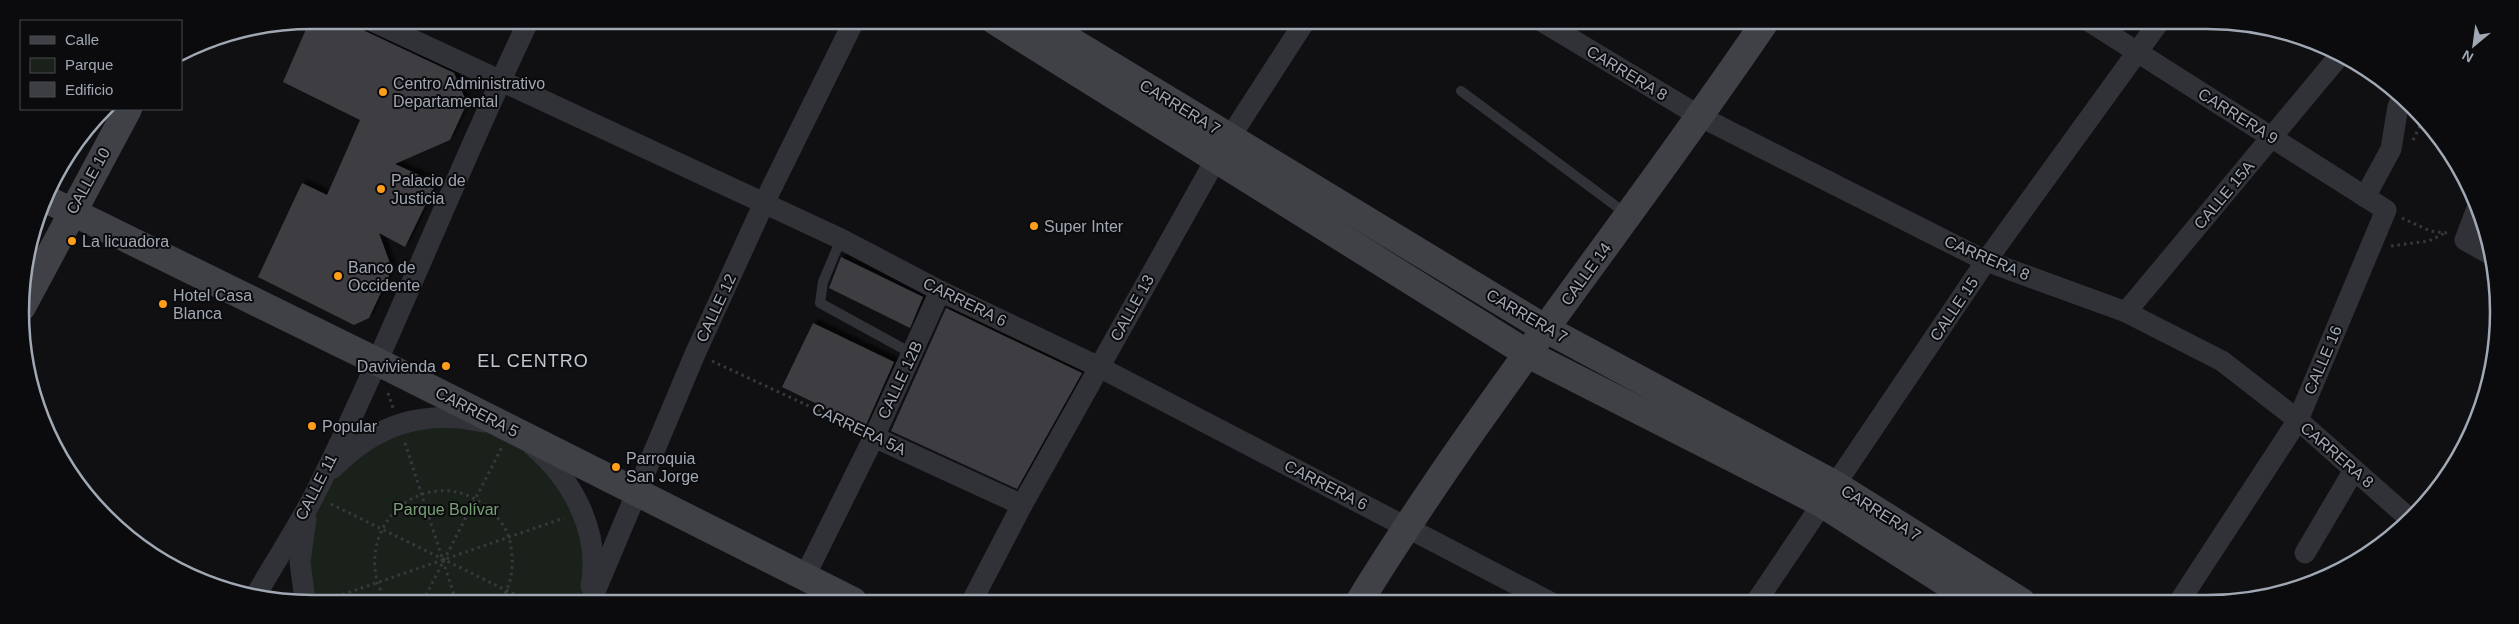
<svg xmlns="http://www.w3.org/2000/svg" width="2519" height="624" viewBox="0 0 2519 624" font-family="Helvetica,sans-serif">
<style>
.green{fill:#1a211a}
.building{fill:#3c3e42;filter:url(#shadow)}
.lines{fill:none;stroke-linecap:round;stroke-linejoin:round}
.path{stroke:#37393e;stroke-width:3;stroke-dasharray:2.5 4;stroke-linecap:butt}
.lane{stroke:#313237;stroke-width:10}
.street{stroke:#313237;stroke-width:21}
.secondary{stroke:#3f4147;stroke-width:28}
.poi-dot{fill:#ff9e1b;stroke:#0b0b0d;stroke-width:2}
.labels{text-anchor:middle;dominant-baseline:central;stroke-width:4;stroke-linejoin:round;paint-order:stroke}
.street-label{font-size:16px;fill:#a0a8b4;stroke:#0b0b0d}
.poi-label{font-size:16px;fill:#a0a8b4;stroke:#0b0b0d;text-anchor:start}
.park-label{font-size:16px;fill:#76a075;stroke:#0b0b0d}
.neighbourhood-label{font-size:18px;letter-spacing:1px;fill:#c1c6cf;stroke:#0b0b0d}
.rim{fill:none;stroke:#a0a8b4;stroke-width:2.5}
</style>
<defs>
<filter id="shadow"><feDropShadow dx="4.5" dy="-4.5" stdDeviation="1" flood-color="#0009"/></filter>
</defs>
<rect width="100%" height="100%" fill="#101012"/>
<!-- green -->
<polygon class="green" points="399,424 512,429 583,511 588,601 305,601 314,495"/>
<!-- building -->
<g class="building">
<polygon points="310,20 348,20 359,25 365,31 454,73 467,103 450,140 395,164 436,183 405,247 379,233 392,269 369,318 354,325 258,277 302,183 327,195 360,120 283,82"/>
<polygon points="841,257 923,297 910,328 829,288"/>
<polygon points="946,308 1082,373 1017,489 891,431"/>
<polygon points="813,323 894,362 865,427 782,387"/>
</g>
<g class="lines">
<!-- path -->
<g class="path">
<polyline points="2413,140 2423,120"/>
<polyline points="2402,218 2430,231 2448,233"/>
<polyline points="2391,246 2429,241 2445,233"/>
<polyline points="712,361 858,429"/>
<polyline points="388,393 393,408"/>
<polyline points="405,443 456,601"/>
<polyline points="331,504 528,601"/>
<polyline points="324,601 564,518"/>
<path d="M388 601C384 595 378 588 377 581 361 515 431 464 486 506 499 517 509 531 511 547 514 567 512 585 500 601"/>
<polyline points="423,601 502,447"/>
</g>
<!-- lane -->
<g class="lane">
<polyline points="1461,91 1628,215"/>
<polyline points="841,239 823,282 820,303 913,354"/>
</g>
<!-- street -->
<g class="street">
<polyline points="370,20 841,239 940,291 1099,367 1550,602"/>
<polyline points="1543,22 1701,117 1986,261 2126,312 2222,361 2298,420 2411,520"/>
<polyline points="2090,22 2386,210 2298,420 2179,602"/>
<polyline points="2365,197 2391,149 2398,106"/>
<polyline points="2476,211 2465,240 2490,254"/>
<polyline points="2126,312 2340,55"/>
<polyline points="874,437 1022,505"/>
<path d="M533 446C573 480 601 533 591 586"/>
<path d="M333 468C376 424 424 409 484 422"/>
<polyline points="2305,553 2354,470"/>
<polyline points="805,576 874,437 940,291"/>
<path d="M256 595C275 562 297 528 315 494 392 339 454 177 529 20"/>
<polyline points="305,601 300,562 306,519"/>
<polyline points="591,601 695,354 764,203 854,21"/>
<polyline points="972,601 1022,505 1216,159 1305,21"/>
<polyline points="1756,602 1986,261 2159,22"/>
</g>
<!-- secondary -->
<g class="secondary">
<polyline points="995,21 1528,354 1821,503 1976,602"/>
<polyline points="1038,21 1546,329 1836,485 2022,602"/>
<polyline points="46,199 378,362 853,601"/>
<polyline points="22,307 128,109"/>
<path d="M1359 602C1483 401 1633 217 1765 22"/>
</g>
</g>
<!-- markers -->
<g class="poi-dot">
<circle cx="383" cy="92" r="5"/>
<circle cx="381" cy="189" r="5"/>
<circle cx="1034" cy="226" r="5"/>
<circle cx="72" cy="241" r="5"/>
<circle cx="338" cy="276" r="5"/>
<circle cx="163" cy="304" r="5"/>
<circle cx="446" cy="366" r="5"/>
<circle cx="312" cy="426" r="5"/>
<circle cx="616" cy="467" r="5"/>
</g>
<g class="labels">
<!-- street labels -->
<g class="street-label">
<text transform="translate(1627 73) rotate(31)">CARRERA 8</text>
<text transform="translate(1180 107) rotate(31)">CARRERA 7</text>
<text transform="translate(2238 116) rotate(32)">CARRERA 9</text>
<text transform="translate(88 181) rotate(-61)">CALLE 10</text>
<text transform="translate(2224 195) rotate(-50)">CALLE 15A</text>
<text transform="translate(1987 258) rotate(23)">CARRERA 8</text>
<text transform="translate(1586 274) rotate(-54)">CALLE 14</text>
<text transform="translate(965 302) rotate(26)">CARRERA 6</text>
<text transform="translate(716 308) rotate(-65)">CALLE 12</text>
<text transform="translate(1132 308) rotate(-61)">CALLE 13</text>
<text transform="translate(1954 309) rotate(-56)">CALLE 15</text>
<text transform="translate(1527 316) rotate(30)">CARRERA 7</text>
<text transform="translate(2323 360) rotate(-67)">CALLE 16</text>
<text transform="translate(900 380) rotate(-65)">CALLE 12B</text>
<text transform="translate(477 412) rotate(27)">CARRERA 5</text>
<text transform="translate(859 429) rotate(25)">CARRERA 5A</text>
<text transform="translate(2337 455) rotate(41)">CARRERA 8</text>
<text transform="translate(1326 485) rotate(27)">CARRERA 6</text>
<text transform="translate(316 487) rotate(-63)">CALLE 11</text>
<text transform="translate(1881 513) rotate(32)">CARRERA 7</text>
</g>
<!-- poi labels -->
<g class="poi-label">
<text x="393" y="83">Centro Administrativo<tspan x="393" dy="18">Departamental</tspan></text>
<text x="391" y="180">Palacio de<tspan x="391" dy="18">Justicia</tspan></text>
<text x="1044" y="226">Super Inter</text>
<text x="82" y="241">La licuadora</text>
<text x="348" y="267">Banco de<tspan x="348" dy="18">Occidente</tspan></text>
<text x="173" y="295">Hotel Casa<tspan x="173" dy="18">Blanca</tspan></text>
<text x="436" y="366" text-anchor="end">Davivienda</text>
<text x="322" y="426">Popular</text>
<text x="626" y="458">Parroquia<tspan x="626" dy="18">San Jorge</tspan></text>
</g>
<!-- park labels -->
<g class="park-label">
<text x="446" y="509">Parque Bolívar</text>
</g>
<!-- neighbourhood labels -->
<g class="neighbourhood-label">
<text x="533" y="361">EL CENTRO</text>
</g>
</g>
<!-- crop -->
<path d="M0 0H2519V624H0ZM312 29H2207A283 283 0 0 1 2490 312V312A283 283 0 0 1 2207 595H312A283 283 0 0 1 29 312V312A283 283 0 0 1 312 29Z" fill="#0b0b0d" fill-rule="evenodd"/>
<path class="rim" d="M312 29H2207A283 283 0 0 1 2490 312V312A283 283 0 0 1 2207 595H312A283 283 0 0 1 29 312V312A283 283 0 0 1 312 29Z"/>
<!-- legend -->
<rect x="20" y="20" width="162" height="90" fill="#0b0b0d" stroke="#474a50"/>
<rect x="30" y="36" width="25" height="8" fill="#3f4147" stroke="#474a50"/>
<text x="65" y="45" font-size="15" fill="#a0a8b4">Calle</text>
<rect x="30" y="58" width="25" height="15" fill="#1a211a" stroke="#474a50"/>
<text x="65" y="70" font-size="15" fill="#a0a8b4">Parque</text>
<rect x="30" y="82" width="25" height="15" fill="#3c3e42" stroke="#474a50"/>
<text x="65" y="95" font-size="15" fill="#a0a8b4">Edificio</text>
<!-- north arrow -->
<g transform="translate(2474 45) rotate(209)" stroke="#0b0b0d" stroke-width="4" paint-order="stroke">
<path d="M0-4L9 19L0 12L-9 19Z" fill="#a0a8b4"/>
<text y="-8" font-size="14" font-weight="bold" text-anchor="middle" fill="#a0a8b4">N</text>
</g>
</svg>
